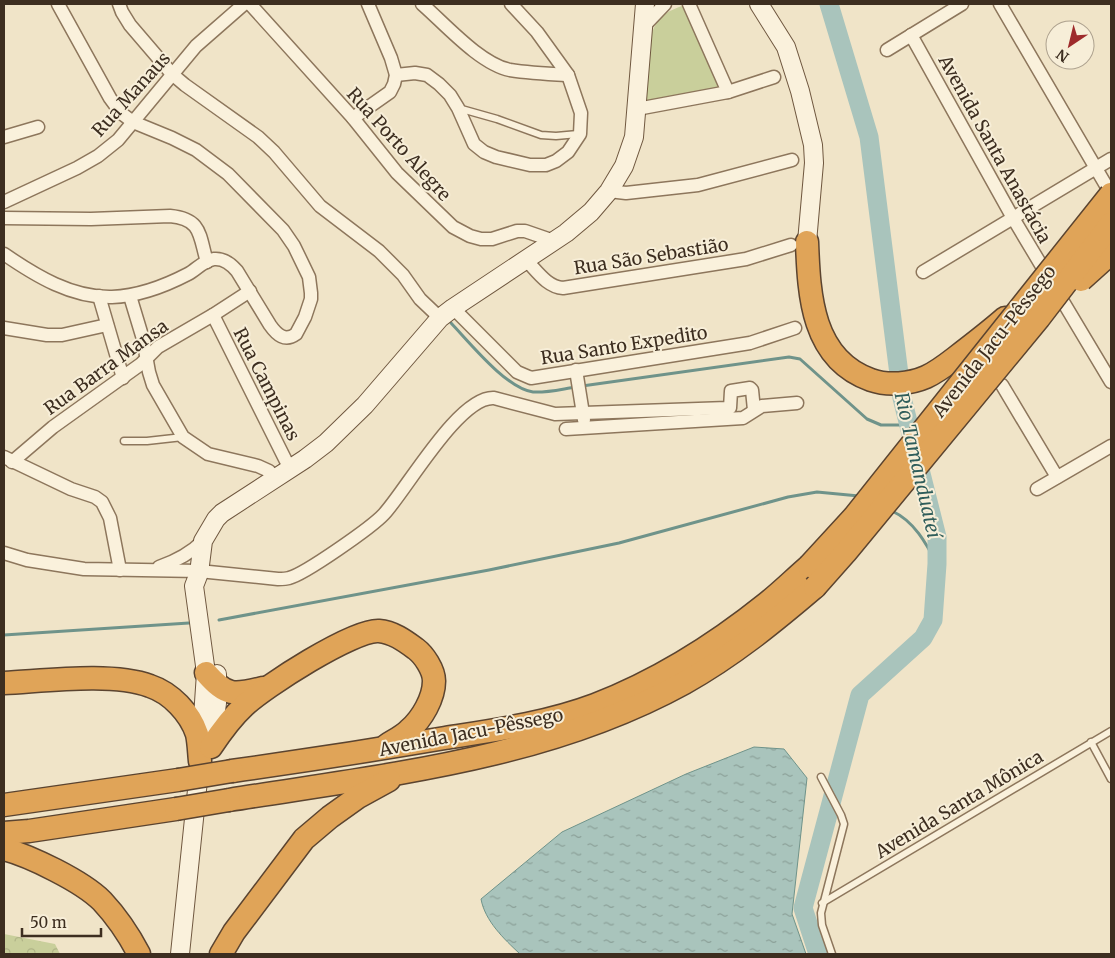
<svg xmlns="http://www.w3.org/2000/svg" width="1115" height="958" viewBox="0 0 1115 958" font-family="Merriweather,serif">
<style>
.green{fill:#c9cf9b}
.forest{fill:url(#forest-crowns)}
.water{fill:url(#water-ripples);stroke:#6f938a}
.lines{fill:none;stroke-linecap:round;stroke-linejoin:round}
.stream{stroke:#6f938a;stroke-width:3}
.river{stroke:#a9c4bc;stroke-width:19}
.lane-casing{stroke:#8d765c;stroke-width:9}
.street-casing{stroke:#8d765c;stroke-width:15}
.secondary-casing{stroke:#6f573f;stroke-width:20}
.highway-casing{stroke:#5b4430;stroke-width:25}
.lane{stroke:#faf1dc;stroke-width:6}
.street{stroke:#faf1dc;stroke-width:12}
.secondary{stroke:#faf1dc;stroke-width:18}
.highway{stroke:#e0a458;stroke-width:22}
.highway-bridge-casing{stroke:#5b4430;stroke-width:25;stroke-linecap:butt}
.highway-bridge{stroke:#e0a458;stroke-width:22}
.labels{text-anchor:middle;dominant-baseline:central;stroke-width:4;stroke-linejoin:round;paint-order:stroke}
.street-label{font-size:18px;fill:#3d2e20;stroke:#f7eed8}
.water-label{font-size:19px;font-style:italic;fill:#2f5d5a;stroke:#f7eed8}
</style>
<defs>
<pattern id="forest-crowns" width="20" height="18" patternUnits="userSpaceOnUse" patternTransform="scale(1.25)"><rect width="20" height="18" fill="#c9cf9b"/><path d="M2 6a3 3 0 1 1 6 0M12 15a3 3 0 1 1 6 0" fill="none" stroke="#aeb285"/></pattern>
<pattern id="water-ripples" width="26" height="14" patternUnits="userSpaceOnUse" patternTransform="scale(1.25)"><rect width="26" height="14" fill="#a9c4bc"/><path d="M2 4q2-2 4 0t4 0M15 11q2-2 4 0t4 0" fill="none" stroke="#8ba098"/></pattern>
</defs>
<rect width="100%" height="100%" fill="#f0e4c8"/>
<!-- green -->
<path class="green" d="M684 5 721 89 644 103C646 80 643 31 663 16 668 11 677 8 684 5Z"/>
<!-- forest -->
<polygon class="forest" points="4,934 55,944 60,954 4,954"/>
<!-- water -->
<path class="water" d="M754 747 784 749 807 778 792 914 806 954H520C504 939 485 921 481 899L562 832 686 774Z"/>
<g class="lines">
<!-- stream -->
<g class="stream">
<path d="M451 323C470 343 507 389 533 392 547 393 562 389 576 387"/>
<polyline points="582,386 789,357 800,359 867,419 881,425 907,425"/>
<path d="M892 511C914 521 926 543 937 564"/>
<polyline points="219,620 489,570 619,543 788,497 817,492 859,496"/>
<polyline points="4,635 189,623"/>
</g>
<!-- river -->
<polyline class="river" points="818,954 803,908 860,695 923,638 933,620 937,564 937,537 902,398 869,137 829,4"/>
<!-- lane casing -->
<g class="lane-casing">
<g id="lane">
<polyline points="458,108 497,119 541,135 556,136 578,134"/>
<polyline points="124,441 147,441 183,437"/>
<polyline points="1091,742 1111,779"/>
<polyline points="821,777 841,815 844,824 821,913 822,925 832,954"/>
<polyline points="822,903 1111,731"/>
</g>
</g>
<!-- street casing -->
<g class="street-casing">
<g id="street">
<polyline points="119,4 122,12 130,25 172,74 185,85 258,137 274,152 320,206 379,251 403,275 420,299 440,318"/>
<polyline points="250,4 353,118 397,173 453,227 470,236 481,239 492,239 517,231 525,231 554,241"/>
<path d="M422 4C445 24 480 64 510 70 529 73 549 74 568 75"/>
<polyline points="689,4 728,92"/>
<polyline points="1000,4 1111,194"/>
<polyline points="644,26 665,4"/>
<polyline points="911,35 1013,218 1111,382"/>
<polyline points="887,50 962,4"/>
<polyline points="396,75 415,73 427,75 439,84 450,95 458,108 474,144 484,152 496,157 530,165 546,165 556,161 568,152 580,134 581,113 568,75 537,32 511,4"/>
<polyline points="637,109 728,92 774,77"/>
<polyline points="353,118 390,92 394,84 396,75 391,58 368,4"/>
<polyline points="4,137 38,127"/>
<polyline points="609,191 626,193 698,185 792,160"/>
<polyline points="4,202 77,168 98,156 118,140 196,46 244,4"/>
<path d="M4 218 91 219 170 216C202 219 199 235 207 262"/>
<path d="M4 254C36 276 72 298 112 297 138 296 165 286 188 274 196 270 204 260 214 259 224 258 231 264 237 271L270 325C277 335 285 342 296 334L305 317 311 299V293L309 277 294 246 283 230 228 174 196 150 172 138 133 122 121 113 110 98 58 4"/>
<path d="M526 260C537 271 547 287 563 288L746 259 791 245"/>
<polyline points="923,272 1111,159"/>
<polyline points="99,296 123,378"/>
<polyline points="130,296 143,339 149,372 153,385 183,437 208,454 258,466 269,471 276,478"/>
<polyline points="453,308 517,372 531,378 750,343 795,328"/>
<polyline points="213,315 290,469"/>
<polyline points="4,328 47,335 62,335 107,325"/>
<polyline points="576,370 584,420"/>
<polyline points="1002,385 1057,477"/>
<polyline points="566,429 743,418 762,406 797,403"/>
<polyline points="4,457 71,489 95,497 102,502 110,518 120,570"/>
<polyline points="12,462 53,427 141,364 158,347 213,315 250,291"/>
<polyline points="1037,489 1111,446"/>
<path d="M4 553 27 560 84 569 199 571 278 579C281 579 286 579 289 578 305 574 372 527 384 514 407 489 459 396 494 398L555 414 727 408H730L731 391 750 388 752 390 754 410"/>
<path d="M159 567C176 561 190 554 203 541"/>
</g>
</g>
<!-- secondary casing -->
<g class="secondary-casing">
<g id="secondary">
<polyline points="759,4 786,47 800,91 813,145 814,163 807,242"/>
<polyline points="213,733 217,703 217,674"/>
<polyline points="180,954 200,761 206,673 194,586 199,573 203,541 216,519 222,513 305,459 326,443 365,405 440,318 453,308 566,233 591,212 609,191 624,166 634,137 645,4"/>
</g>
</g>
<!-- highway casing -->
<g class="highway-casing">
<g id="highway">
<path d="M807 242C809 296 812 359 871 380 888 386 910 384 926 377 937 372 946 365 955 358 972 345 989 332 1005 318"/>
<path d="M206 673C227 697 234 695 263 688"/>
<path d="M4 683C45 681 112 672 150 686 171 693 190 713 197 734 199 743 199 752 200 761"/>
<path d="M211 747C221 732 231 718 244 706 264 687 354 629 379 631 393 632 405 641 416 649 424 655 434 670 434 681 434 698 422 719 409 730 403 736 395 740 387 745"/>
<path d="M232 771C303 761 374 750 445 738 496 730 547 723 595 705 657 681 716 644 767 603 782 591 795 578 809 566"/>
<path d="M229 800C383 775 544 760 684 683 731 657 774 622 815 587"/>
<polyline points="4,805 178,780"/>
<polyline points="4,833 29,831 176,809"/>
<path d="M4 849C30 856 82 881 102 901 117 917 129 935 139 954"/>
<polyline points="221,954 234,932 304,839 330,817 358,797 389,780"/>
</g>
</g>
<!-- lane -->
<use href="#lane" class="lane"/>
<!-- street -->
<use href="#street" class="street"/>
<!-- secondary -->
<use href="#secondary" class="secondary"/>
<!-- highway -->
<use href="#highway" class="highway"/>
<!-- highway-bridge casing -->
<g class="highway-bridge-casing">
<g id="highway-bridge">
<polyline points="1081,280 1111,253"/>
<polyline points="809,566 854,517 1111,194"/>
<polyline points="815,587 846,552 1039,318 1111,224"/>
<polyline points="178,780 232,771"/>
<polyline points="176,809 229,800"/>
</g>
</g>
<!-- highway-bridge -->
<use href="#highway-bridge" class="highway-bridge"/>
</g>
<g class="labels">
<!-- street labels -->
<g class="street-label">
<text transform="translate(131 94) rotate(-48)">Rua Manaus</text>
<text transform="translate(399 144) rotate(48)">Rua Porto Alegre</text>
<text transform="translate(995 149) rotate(61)">Avenida Santa Anastácia</text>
<text transform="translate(651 256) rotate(-9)">Rua São Sebastião</text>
<text transform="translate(994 341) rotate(-52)">Avenida Jacu-Pêssego</text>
<text transform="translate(624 345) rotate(-9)">Rua Santo Expedito</text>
<text transform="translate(106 367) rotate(-36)">Rua Barra Mansa</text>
<text transform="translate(267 384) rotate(63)">Rua Campinas</text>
<text transform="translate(471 732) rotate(-11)">Avenida Jacu-Pêssego</text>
<text transform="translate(959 804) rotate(-31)">Avenida Santa Mônica</text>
</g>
<!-- water labels -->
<g class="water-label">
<text transform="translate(918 465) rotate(77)">Rio Tamanduateí</text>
</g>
</g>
<!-- border -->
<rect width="1115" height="958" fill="none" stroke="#3d2e20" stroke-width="10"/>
<!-- north arrow -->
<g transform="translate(1070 45) rotate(215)"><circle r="24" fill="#f7eed8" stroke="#ada18e"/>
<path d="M0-4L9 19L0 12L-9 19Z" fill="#9e2a2b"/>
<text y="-8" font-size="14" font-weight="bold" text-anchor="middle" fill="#3d2e20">N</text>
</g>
<!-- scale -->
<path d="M22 928v8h79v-8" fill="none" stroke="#3d2e20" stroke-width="2.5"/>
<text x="30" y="928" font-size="15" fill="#3d2e20" stroke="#f7eed8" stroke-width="4" paint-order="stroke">50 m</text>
</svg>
